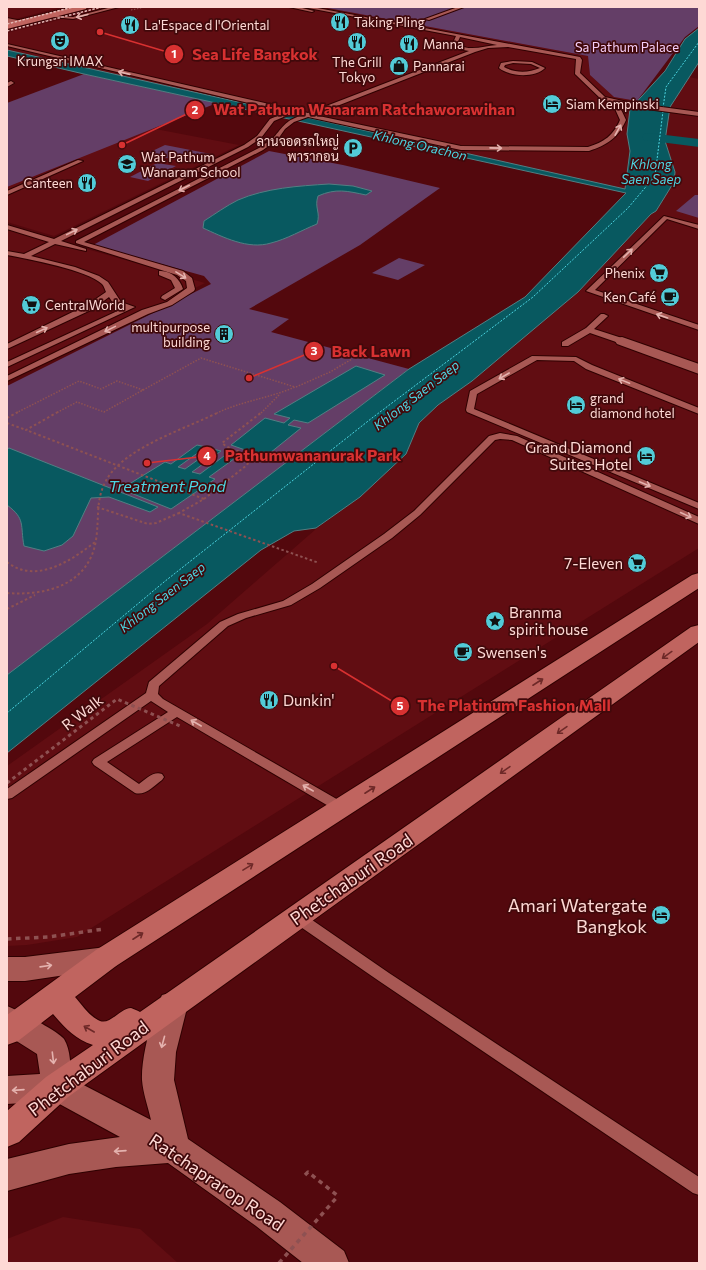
<svg xmlns="http://www.w3.org/2000/svg" width="706" height="1270" viewBox="0 0 706 1270" font-family="Commissioner,Sarabun,sans-serif">
<style>
.built{fill:#610d12}
.green{fill:#643e67}
.water{fill:#085960;stroke:#527f83}
.lines{fill:none;stroke-linecap:round;stroke-linejoin:round}
.canal{fill:#085960;fill-rule:evenodd}
.ferry{stroke:#4cd6e3;stroke-width:1;stroke-dasharray:2 1.5;stroke-linecap:butt}
.lane-casing{stroke:#2f0001;stroke-width:2}
.street-casing{stroke:#2f0001;stroke-width:2}
.secondary-casing{stroke:#2f0001;stroke-width:2}
.primary-casing{stroke:#2f0001;stroke-width:2}
.path-far3{stroke:#8e5152;stroke-width:1;stroke-dasharray:1.5 1.5;stroke-linecap:butt}
.path-far2{stroke:#8e5152;stroke-width:1.5;stroke-dasharray:1.5 1.5;stroke-linecap:butt}
.path-far1{stroke:#8e5152;stroke-width:2;stroke-dasharray:2.5 2.5;stroke-linecap:butt}
.path{stroke:#8e5152;stroke-width:3.5;stroke-dasharray:4.5 4.5;stroke-linecap:butt}
.lane{fill:#a85854;fill-rule:evenodd}
.street{fill:#a85854;fill-rule:evenodd}
.secondary{fill:#a85854;fill-rule:evenodd}
.primary{fill:#c0645f;fill-rule:evenodd}
.rail{stroke:#e3b8b5;stroke-width:1.5;stroke-dasharray:2.5 1.5;stroke-linecap:butt}
.path-bridge-far2{stroke:#8e5152;stroke-width:1;stroke-dasharray:1.5 1.5;stroke-linecap:butt}
.path-bridge-far1{stroke:#8e5152;stroke-width:3;stroke-dasharray:3.5 3.5;stroke-linecap:butt}
.path-bridge{stroke:#8e5152;stroke-width:3.5;stroke-dasharray:4.5 4.5;stroke-linecap:butt}
.oneway{stroke:#e4b2ae}
.oneway2{stroke:#6d2928}
.labels{text-anchor:middle;dominant-baseline:central;stroke-width:3.5;stroke-linejoin:round;paint-order:stroke}
.far-poi-label{font-size:13px;fill:#fed9d5;stroke:#41090b;text-anchor:start}
.far-park-label{font-size:13px;fill:#f4cdf7;stroke:#41090b}
.far-water-label{font-size:13px;font-style:italic;fill:#4cd6e3;stroke:#41090b}
.poi-label{font-size:15px;fill:#fed9d5;stroke:#41090b;text-anchor:start}
.street-label{font-size:15px;fill:#fed9d5;stroke:#41090b}
.water-label{font-size:16px;font-style:italic;fill:#4cd6e3;stroke:#41090b}
.near-street-label{font-size:18px;fill:#fed9d5;stroke:#41090b}
.near-poi-label{font-size:18px;fill:#fed9d5;stroke:#41090b;text-anchor:end}
.leader{fill:none;stroke:#d83131;stroke-width:1.5}
.callout-dot{fill:#d83131;stroke:#41090b;stroke-width:1.5}
.mark-label{font-size:12px;text-anchor:middle;font-weight:bold;fill:#fff}
.callout-label{font-size:16px;text-anchor:middle;font-weight:bold;fill:#d83131;stroke:#41090b;stroke-width:3.5;stroke-linejoin:round;paint-order:stroke}
</style>
<rect width="100%" height="100%" fill="#53080d"/>
<!-- built -->
<g class="built">
<polygon points="7,7 62,7 7,21"/>
<polygon points="110,7 322,7 588,56 590,75 614,97 637,101 630,109 627,134 630,151 625,190 7,50 7,33"/>
<polygon points="689,77 699,79 699,142 666,137 670,107"/>
<polygon points="145,127 239,145 54,236 7,222 7,183"/>
<polygon points="665,141 699,145 699,548 77,937 27,945 7,946 7,766 207,624 316,529 360,497 406,454 419,423 438,405 472,381 578,292 651,214 656,211 674,181 675,172"/>
<polygon points="7,226 205,283 7,382"/>
<polygon points="63,1217 140,1229 178,1263 7,1263 7,1239"/>
</g>
<!-- green -->
<g class="green">
<polygon points="322,7 699,7 699,26 685,37 637,101 614,97 590,75 588,56"/>
<polygon points="84,74 217,103 7,187 7,103"/>
<polygon points="165,145 211,154 192,163 146,154"/>
<polygon points="269,151 343,165 440,188 360,245 249,309 289,319 271,332 409,369 7,677 7,386 211,284 204,276 93,245"/>
<polygon points="157,163 176,166 148,181 130,177"/>
<polygon points="695,195 699,195 699,218 676,211"/>
<polygon points="399,258 425,265 398,280 372,273"/>
</g>
<!-- water -->
<g class="water">
<polygon points="699,28 699,62 670,107 665,141 675,172 674,182 656,211 651,214 578,292 472,381 438,405 419,423 406,454 360,497 316,528 294,531 261,550 7,753 7,675 409,369 525,297 626,193 84,74 7,56 7,50 625,189 630,151 627,134 630,109 665,71 685,39"/>
<path d="M329 184 353 186 372 191 366 195C347 191 336 188 318 196 314 208 321 212 317 224 302 230 287 239 271 243 248 250 223 237 203 228L204 221C215 214 226 206 238 200 266 188 298 186 329 184Z"/>
<polygon points="356,366 385,375 308,423 294,420 288,425 301,428 265,457 231,445 265,418 284,423 290,418 274,414"/>
<polygon points="197,445 206,447 178,467 185,469 213,449 221,451 192,472 200,474 228,453 238,456 209,477 215,479 171,509 121,489 165,462 171,464"/>
<path d="M9 448 158 507 150 512 109 497 91 498 73 536 62 545 44 551 24 546C20 525 26 519 7 505V449Z"/>
</g>
<g class="lines">
<!-- canal -->
<polygon class="canal" points="649,133 699,139 699,147 644,140 642,137 644,134"/>
<!-- ferry -->
<g class="ferry">
<polyline points="663,108 666,87 699,42"/>
<polyline points="7,713 164,582 372,418 533,297 628,208 655,176 663,111"/>
</g>
<!-- lane casing -->
<g class="lane-casing">
<g id="lane">
<polygon points="112,7 119,7 73,19 44,16 46,15 73,17"/>
<polygon points="289,7 298,7 314,11 312,12"/>
<path d="M303 7H312L580 57 582 60 580 73 605 97 632 103 699 112V116L632 107 618 103 626 120C618 138 607 145 589 151L461 150 308 117 294 122 285 129 278 139 263 150 84 242 183 271 192 278 195 289 194 291 172 305 148 314 7 381V376L142 310 167 302 187 288 186 281 177 275 76 243V241L259 148C264 144 270 141 275 136 285 124 286 121 302 115L293 113 274 121 261 138 248 147 61 241 86 249V251L55 244 31 256 75 267 99 276 108 282 121 302 135 307 7 367V362L124 308 115 306 109 297 93 309 7 349V344L87 305 106 292C105 290 104 286 102 284 88 270 28 259 7 255V251L24 254 49 242 7 229V225L54 239 244 145 257 136 270 119 287 112 7 46V44L308 113 469 51 458 49 452 45 456 36ZM460 37 497 45C483 46 470 52 457 44ZM508 47 576 59 575 74 601 99 612 102 620 120C613 136 604 142 588 147L461 146 314 115 475 52 488 48Z"/>
<polygon points="458,7 464,7 429,20 425,19"/>
<path d="M513 61 532 62 545 68C535 78 510 77 499 68L501 63ZM513 63 531 64 540 68C528 73 515 73 504 67L505 65Z"/>
<polygon points="11,81 14,83 7,87 7,83"/>
<polygon points="78,160 83,161 7,195 7,191"/>
<polygon points="664,216 699,225 699,229 667,219 595,290 699,325 699,330 586,291"/>
<path d="M159 271C171 270 180 279 183 289L165 300 161 298 162 296 175 288 171 280 159 275Z"/>
<polygon points="601,314 604,314 608,316 594,329 625,339 625,343 619,343 590,333 568,346 562,346 562,342 586,328"/>
<polygon points="532,356 576,357 592,365 699,408 699,414 586,369 574,361 537,360 477,394 474,409 699,503 699,509 467,412 466,410 470,391"/>
<path d="M500 433 517 436 699 517V524L512 440 500 439 495 440 420 515 392 538 320 588 291 605 246 618 228 626 159 686 158 694 163 699 347 805 348 808 347 811 342 813 337 811 177 717 107 762 139 784C146 779 153 771 162 774L164 777 162 780C154 786 145 796 135 793L94 765 92 762 94 759 168 712 151 701 12 798 7 799V789L146 693 149 682 220 622 238 614 283 601 312 584 384 534 414 511 489 436Z"/>
<polygon points="297,912 302,913 389,973 699,1177 699,1195 693,1193 379,981 292,921 290,917 292,913"/>
</g>
</g>
<!-- street casing -->
<g class="street-casing">
<g id="street">
<polygon points="7,18 22,21 23,23 19,26 7,23"/>
<polygon points="622,337 699,364 699,374 617,344 615,341 617,338"/>
</g>
</g>
<!-- secondary casing -->
<g class="secondary-casing">
<g id="secondary">
<polygon points="106,947 116,950 120,958 116,966 106,969 25,981 7,981 7,957 25,957"/>
<path d="M173 992 184 995 188 1004 176 1052 174 1080 188 1139 280 1202 344 1251 349 1263H303L256 1226 168 1163 116 1167 69 1174 7 1191V1159L69 1144 120 1137 54 1101 7 1104V1076L40 1074 37 1054 7 1035V1006C17 1010 58 1031 64 1039 71 1050 70 1067 72 1079L151 1120C148 1107 143 1093 142 1080 141 1057 152 1016 162 995Z"/>
</g>
</g>
<!-- primary casing -->
<g class="primary-casing">
<g id="primary">
<polygon points="73,7 87,7 86,9 7,29 7,23"/>
<path d="M699 573V588L116 966 75 997C82 1005 90 1017 100 1021 110 1025 121 1008 131 1008 134 1009 138 1011 140 1012L691 627 699 625V642L68 1097 19 1142 7 1147V1111L46 1077 93 1045C75 1039 65 1028 53 1014L18 1041 7 1045V1015L96 950 692 575Z"/>
</g>
</g>
<!-- path-far3 -->
<polyline class="path-far3" points="131,10 146,7"/>
<!-- path-far2 -->
<g class="path-far2">
<polyline points="296,387 330,372 352,359"/>
<path d="M143 390 201 358 295 387C270 398 242 401 217 413"/>
<polyline points="16,413 79,381 101,389 117,381 143,390 104,412 77,402 56,413"/>
<polyline points="261,413 280,394"/>
</g>
<!-- path-far1 -->
<g class="path-far1">
<polyline points="58,412 26,430 204,499 179,513 319,563"/>
<polyline points="7,418 18,412"/>
<polyline points="7,423 26,430"/>
<path d="M204 499 247 465 250 459C243 450 232 452 222 443L262 412"/>
<polyline points="97,507 148,524 156,523 179,513"/>
<path d="M7 562C36 585 72 560 95 542"/>
<path d="M7 593C46 596 89 585 96 540 100 514 94 496 111 473 133 445 187 428 219 412"/>
<polyline points="7,609 35,595"/>
</g>
<!-- path -->
<g class="path">
<polyline points="7,939 48,937 104,929"/>
<polyline points="305,1175 308,1172 338,1196"/>
</g>
<!-- lane -->
<use href="#lane" class="lane"/>
<!-- street -->
<use href="#street" class="street"/>
<!-- secondary -->
<use href="#secondary" class="secondary"/>
<!-- primary -->
<use href="#primary" class="primary"/>
<!-- rail -->
<g class="rail">
<polyline points="7,24 73,7"/>
<polyline points="7,31 102,7"/>
</g>
<!-- path-bridge-far2 -->
<polyline class="path-bridge-far2" points="45,21 63,17"/>
<!-- path-bridge-far1 -->
<polyline class="path-bridge-far1" points="7,783 117,699 180,726"/>
<!-- path-bridge -->
<polyline class="path-bridge" points="279,1263 338,1196"/>
</g>
<!-- one-way arrows -->
<defs><path id="oneway-shaft" d="M-6 0H5M1.5-3L5.5 0L1.5 3" fill="none" stroke-width="1.6" stroke-linecap="round" stroke-linejoin="round"/></defs>
<g class="oneway">
<use href="#oneway-shaft" transform="translate(82 16) rotate(166)"/>
<use href="#oneway-shaft" transform="translate(124 73) rotate(-167)"/>
<use href="#oneway-shaft" transform="translate(618 130) rotate(-61)"/>
<use href="#oneway-shaft" transform="translate(496 148) rotate(1)"/>
<use href="#oneway-shaft" transform="translate(184 188) rotate(153)"/>
<use href="#oneway-shaft" transform="translate(72 232) rotate(-26)"/>
<use href="#oneway-shaft" transform="translate(628 253) rotate(-44)"/>
<use href="#oneway-shaft" transform="translate(181 275) rotate(32)"/>
<use href="#oneway-shaft" transform="translate(662 316) rotate(-161)"/>
<use href="#oneway-shaft" transform="translate(110 329) rotate(154)"/>
<use href="#oneway-shaft" transform="translate(42 330) rotate(-25)"/>
<use href="#oneway-shaft" transform="translate(504 376) rotate(150)"/>
<use href="#oneway-shaft" transform="translate(624 381) rotate(-158)"/>
<use href="#oneway-shaft" transform="translate(645 484) rotate(23)"/>
<use href="#oneway-shaft" transform="translate(686 515) rotate(25)"/>
<use href="#oneway-shaft" transform="translate(196 723) rotate(-150)"/>
<use href="#oneway-shaft" transform="translate(308 788) rotate(-150)"/>
<use href="#oneway-shaft" transform="translate(46 966) rotate(-8)"/>
<use href="#oneway-shaft" transform="translate(163 1042) rotate(105)"/>
<use href="#oneway-shaft" transform="translate(53 1058) rotate(83)"/>
<use href="#oneway-shaft" transform="translate(18 1090) rotate(176)"/>
<use href="#oneway-shaft" transform="translate(120 1151) rotate(176)"/>
</g>
<g class="oneway2">
<use href="#oneway-shaft" transform="translate(667 655) rotate(144)"/>
<use href="#oneway-shaft" transform="translate(538 682) rotate(-33)"/>
<use href="#oneway-shaft" transform="translate(562 730) rotate(145)"/>
<use href="#oneway-shaft" transform="translate(505 770) rotate(145)"/>
<use href="#oneway-shaft" transform="translate(370 790) rotate(-33)"/>
<use href="#oneway-shaft" transform="translate(248 867) rotate(-32)"/>
<use href="#oneway-shaft" transform="translate(138 936) rotate(-33)"/>
<use href="#oneway-shaft" transform="translate(89 1029) rotate(-150)"/>
</g>
<!-- icons -->
<defs>
<g id="restaurant-disc" transform="scale(1)"><circle r="9.5" fill="#52cbd7" stroke="#41090b"/><path d="M-5-6h1v4h1v-4h1v4h1v-4h1v5L-1.5 .5V6h-2V.5L-5-1ZM5-6V6H3V1.5H1.5Q1.5-4 5-6Z" fill="#111"/></g>
<g id="theatre-disc" transform="scale(1)"><circle r="9.5" fill="#52cbd7" stroke="#41090b"/><path d="M-5-5.5Q0-4 5-5.5V0Q5 5 0 6Q-5 5-5 0ZM-3.3-2.5H-1v1.5H-3.3ZM1-2.5H3.3v1.5H1ZM-2.8 1Q0 5.5 2.8 1Z" fill="#111"/></g>
<g id="shop-disc" transform="scale(1)"><circle r="9.5" fill="#52cbd7" stroke="#41090b"/><path d="M-5-2.5h2.3a2.7 3.5 0 0 1 5.4 0H5L5.5 6h-11ZM-1.5-2.5h3a1.5 2.3 0 0 0-3 0Z" fill="#111"/></g>
<g id="hotel-disc" transform="scale(1)"><circle r="9.5" fill="#52cbd7" stroke="#41090b"/><path d="M-6-4.5h1.5V1H6V5H4.5V3h-9V5H-6ZM-4 0a1.8 1.8 0 1 1 3.6 0ZM.5 0V-2.5h3Q6-2.5 6 0Z" fill="#111"/></g>
<g id="parking-disc" transform="scale(1)"><circle r="9.5" fill="#52cbd7" stroke="#41090b"/><path d="M-3.5-5.5H1a3.5 3.5 0 0 1 0 7H-1V5.5H-3.5ZM-1-3.4V-.6H.8a1.4 1.4 0 0 0 0-2.8Z" fill="#111"/></g>
<g id="school-disc" transform="scale(1)"><circle r="9.5" fill="#52cbd7" stroke="#41090b"/><path d="M0-5L7-2L0 1L-7-2ZM-4 1L0 2.5L4 1V4Q0 6-4 4Z" fill="#111"/></g>
<g id="supermarket-disc" transform="scale(1)"><circle r="9.5" fill="#52cbd7" stroke="#41090b"/><path d="M-6-5.5h2.5l.6 2H6L4.5 2H-2.5L-4.4-4H-6ZM-1.5 3.2a1.3 1.3 0 1 0 .1 0ZM3 3.2a1.3 1.3 0 1 0 .1 0Z" fill="#111"/></g>
<g id="cafe-disc" transform="scale(1)"><circle r="9.5" fill="#52cbd7" stroke="#41090b"/><path d="M-5.5-4.5H6V0H3Q3 3.5 0 3.5H-2.5Q-5.5 3.5-5.5 0ZM3-3.2v2h1.7v-2ZM-6 4.5H4V6H-6Z" fill="#111"/></g>
<g id="building-disc" transform="scale(1)"><circle r="9.5" fill="#52cbd7" stroke="#41090b"/><path d="M-4-6H4V6H1V3H-1V6H-4ZM-2.5-4.3h1.7v1.8h-1.7ZM.8-4.3h1.7v1.8H.8ZM-2.5-1h1.7V.8h-1.7ZM.8-1h1.7V.8H.8Z" fill="#111"/></g>
<g id="sight-disc" transform="scale(1)"><circle r="9.5" fill="#52cbd7" stroke="#41090b"/><path d="M0-6L1.8-2.2L6-1.7L2.9 1.2L3.7 5.4L0 3.3L-3.7 5.4L-2.9 1.2L-6-1.7L-1.8-2.2Z" fill="#111"/></g>
</defs>
<g fill-rule="evenodd">
<use href="#restaurant-disc" x="340" y="22"/>
<use href="#restaurant-disc" x="130" y="25"/>
<use href="#theatre-disc" x="60" y="41"/>
<use href="#restaurant-disc" x="357" y="42"/>
<use href="#restaurant-disc" x="409" y="44"/>
<use href="#shop-disc" x="399" y="66"/>
<use href="#hotel-disc" x="552" y="104"/>
<use href="#parking-disc" x="353" y="148"/>
<use href="#school-disc" x="127" y="164"/>
<use href="#restaurant-disc" x="87" y="183"/>
<use href="#supermarket-disc" x="659" y="273"/>
<use href="#cafe-disc" x="670" y="297"/>
<use href="#supermarket-disc" x="31" y="305"/>
<use href="#building-disc" x="224" y="334"/>
<use href="#hotel-disc" x="576" y="405"/>
<use href="#hotel-disc" x="646" y="456"/>
<use href="#supermarket-disc" x="637" y="563"/>
<use href="#sight-disc" x="495" y="621"/>
<use href="#cafe-disc" x="463" y="652"/>
<use href="#restaurant-disc" x="269" y="700"/>
<use href="#hotel-disc" x="661" y="915"/>
</g>
<g class="labels">
<!-- far-poi labels -->
<g class="far-poi-label">
<text x="354" y="22">Taking Pling</text>
<text x="144" y="25">La'Espace d l'Oriental</text>
<text x="423" y="44">Manna</text>
<text x="60" y="61" text-anchor="middle">Krungsri IMAX</text>
<text x="357" y="62" text-anchor="middle">The Grill<tspan x="357" dy="15">Tokyo</tspan></text>
<text x="413" y="66">Pannarai</text>
<text x="566" y="104">Siam Kempinski</text>
<text x="339" y="141" text-anchor="end">ลานจอดรถใหญ่<tspan x="339" dy="15">พารากอน</tspan></text>
<text x="141" y="157">Wat Pathum<tspan x="141" dy="15">Wanaram School</tspan></text>
<text x="73" y="183" text-anchor="end">Canteen</text>
<text x="645" y="273" text-anchor="end">Phenix</text>
<text x="656" y="297" text-anchor="end">Ken Café</text>
<text x="45" y="305">CentralWorld</text>
<text x="210" y="327" text-anchor="end">multipurpose<tspan x="210" dy="15">building</tspan></text>
<text x="590" y="398">grand<tspan x="590" dy="15">diamond hotel</tspan></text>
</g>
<!-- far-park labels -->
<g class="far-park-label">
<text x="627" y="47">Sa Pathum Palace</text>
</g>
<!-- far-water labels -->
<g class="far-water-label">
<text transform="translate(420 145) rotate(13)">Khlong Orachon</text>
<text x="651" y="164">Khlong<tspan x="651" dy="15">Saen Saep</tspan></text>
<text transform="translate(416 395) rotate(-38)">Khlong Saen Saep</text>
<text transform="translate(162 597) rotate(-38)">Khlong Saen Saep</text>
</g>
<!-- poi labels -->
<g class="poi-label">
<text x="632" y="447" text-anchor="end">Grand Diamond<tspan x="632" dy="17">Suites Hotel</tspan></text>
<text x="623" y="563" text-anchor="end">7-Eleven</text>
<text x="509" y="612">Branma<tspan x="509" dy="17">spirit house</tspan></text>
<text x="477" y="652">Swensen's</text>
<text x="283" y="700">Dunkin'</text>
</g>
<!-- street labels -->
<g class="street-label">
<text transform="translate(82 712) rotate(-38)">R Walk</text>
</g>
<!-- water labels -->
<g class="water-label">
<text x="167" y="485">Treatment Pond</text>
</g>
<!-- near-street labels -->
<g class="near-street-label">
<text transform="translate(351 879) rotate(-35)">Phetchaburi Road</text>
<text transform="translate(88 1068) rotate(-37)">Phetchaburi Road</text>
<text transform="translate(217 1182) rotate(34)">Ratchaprarop Road</text>
</g>
<!-- near-poi labels -->
<g class="near-poi-label">
<text x="647" y="905">Amari Watergate<tspan x="647" dy="21">Bangkok</tspan></text>
</g>
</g>
<!-- callouts -->
<path class="leader" d="M100 32L174 54M122 145L195 110M249 378L314 351M147 463L207 456M334 666L400 706"/>
<g class="callout-dot">
<circle cx="100" cy="32" r="4"/>
<circle cx="122" cy="145" r="4"/>
<circle cx="249" cy="378" r="4"/>
<circle cx="147" cy="463" r="4"/>
<circle cx="334" cy="666" r="4"/>
<circle cx="174" cy="54" r="10"/>
<circle cx="195" cy="110" r="10"/>
<circle cx="314" cy="351" r="10"/>
<circle cx="207" cy="456" r="10"/>
<circle cx="400" cy="706" r="10"/>
</g>
<g class="mark-label">
<text x="174" y="58">1</text>
<text x="195" y="114">2</text>
<text x="314" y="355">3</text>
<text x="207" y="460">4</text>
<text x="400" y="710">5</text>
</g>
<g class="callout-label">
<text x="255" y="60">Sea Life Bangkok</text>
<text x="364" y="115">Wat Pathum Wanaram Ratchaworawihan</text>
<text x="371" y="357">Back Lawn</text>
<text x="313" y="461">Pathumwananurak Park</text>
<text x="514" y="711">The Platinum Fashion Mall</text>
</g>
<!-- border -->
<rect width="706" height="1270" fill="none" stroke="#fed9d5" stroke-width="16"/>
</svg>
